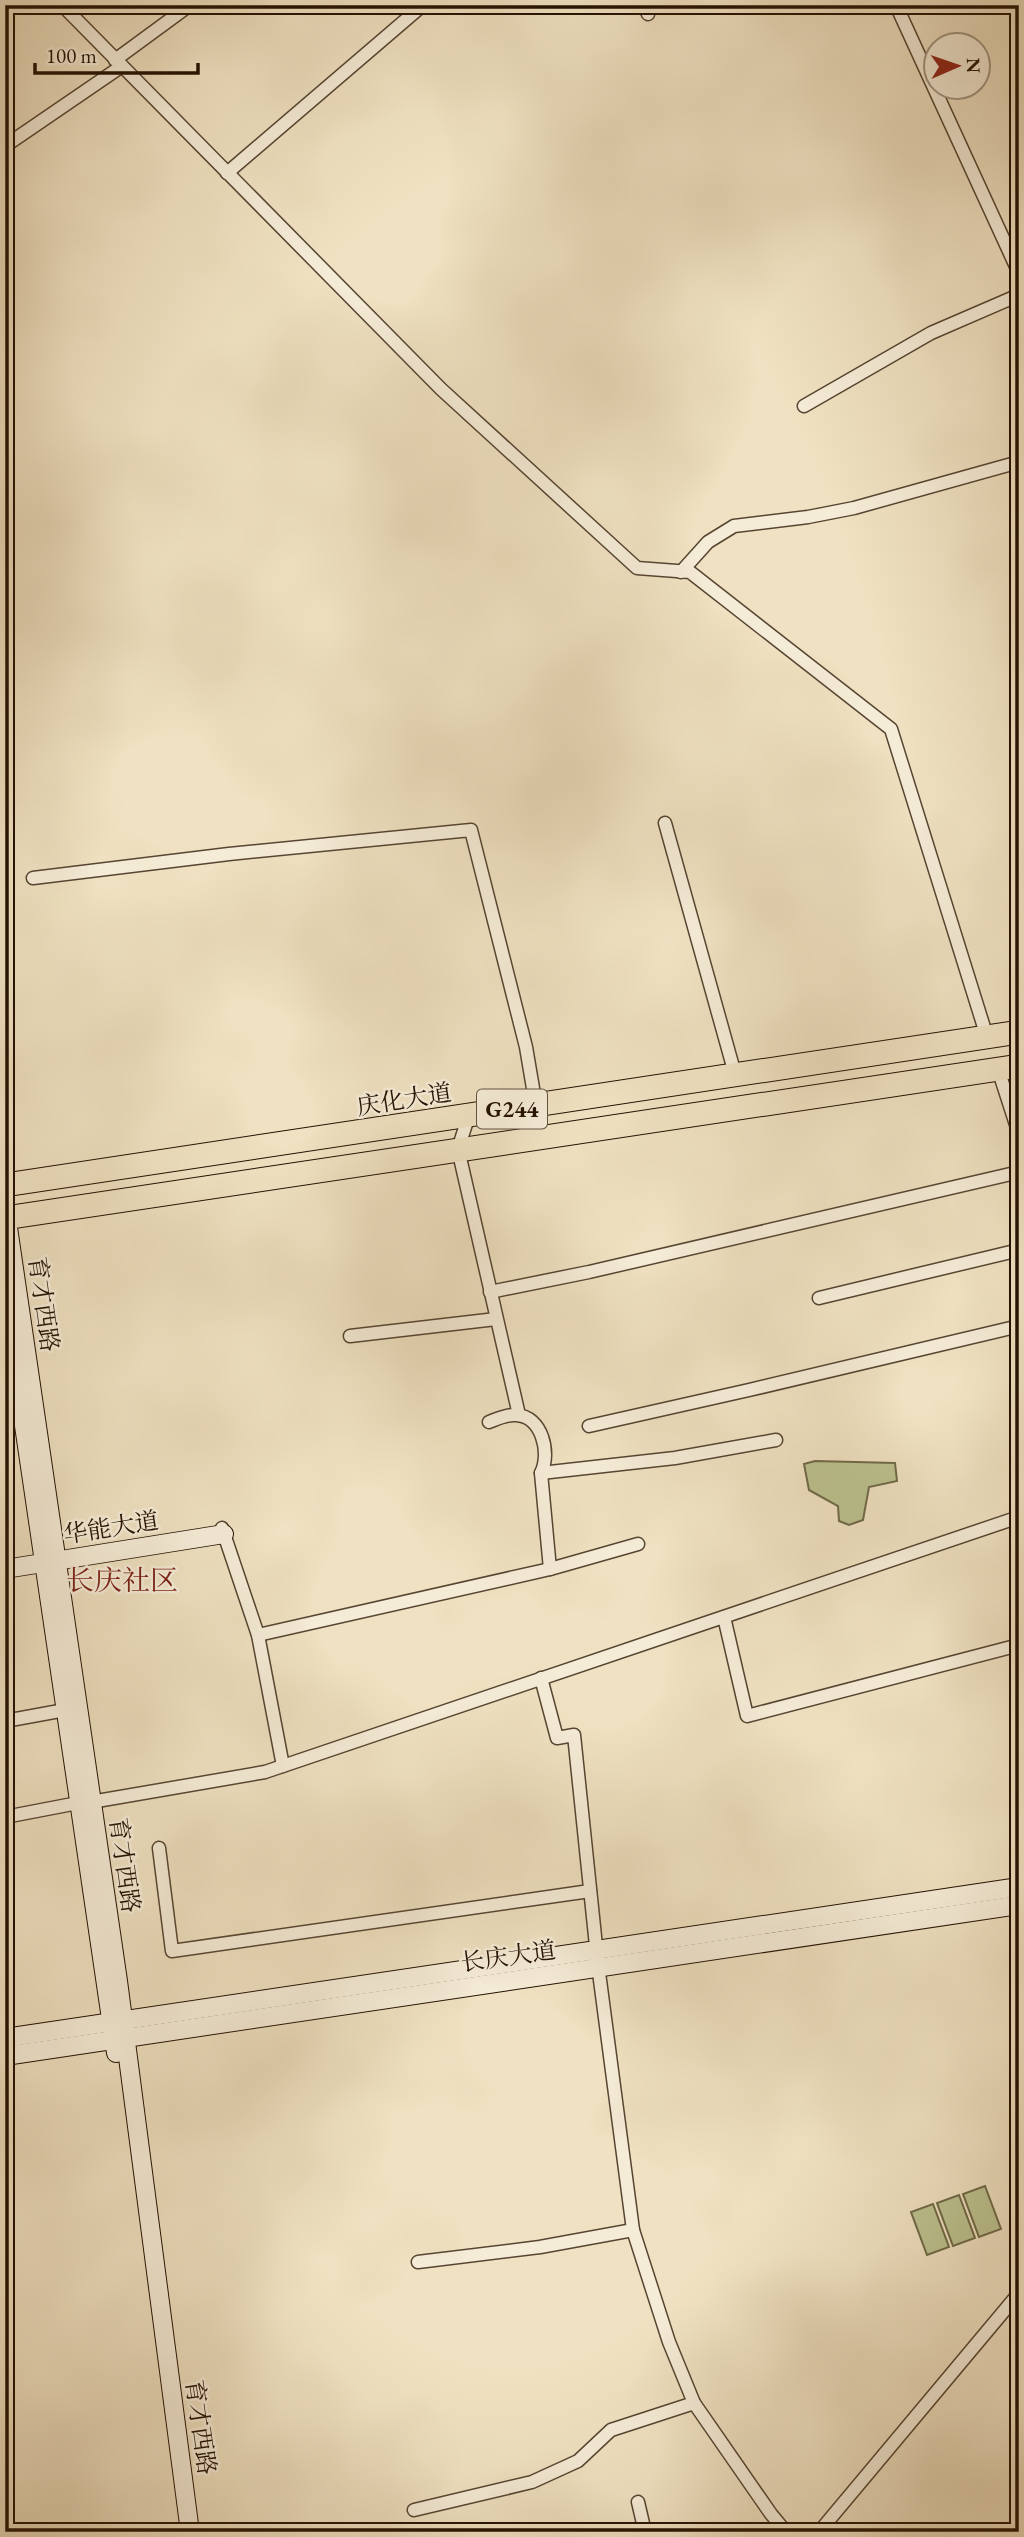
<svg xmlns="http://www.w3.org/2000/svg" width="1024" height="2537" viewBox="0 0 1024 2537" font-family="'EB Garamond','Noto Serif SC',serif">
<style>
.green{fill:#bcc290;stroke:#706a49;stroke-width:2}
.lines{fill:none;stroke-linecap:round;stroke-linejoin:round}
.street-casing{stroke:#574532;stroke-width:15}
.secondary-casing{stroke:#241102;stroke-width:20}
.highway-casing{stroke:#241102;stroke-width:25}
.street{stroke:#f5ecd7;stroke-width:12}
.secondary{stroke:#f5ecd7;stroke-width:18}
.highway{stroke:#efe1c1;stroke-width:23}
.labels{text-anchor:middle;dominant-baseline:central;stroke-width:5;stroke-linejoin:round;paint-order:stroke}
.shield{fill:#f5ecd7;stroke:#635342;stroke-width:2}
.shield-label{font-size:23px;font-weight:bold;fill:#241102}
.street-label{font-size:24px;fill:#241102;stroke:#f5ecd7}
.quarter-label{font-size:28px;fill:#7a1f14;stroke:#f5ecd7}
</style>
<rect width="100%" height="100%" fill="#efe1c1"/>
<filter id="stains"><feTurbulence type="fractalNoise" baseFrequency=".00286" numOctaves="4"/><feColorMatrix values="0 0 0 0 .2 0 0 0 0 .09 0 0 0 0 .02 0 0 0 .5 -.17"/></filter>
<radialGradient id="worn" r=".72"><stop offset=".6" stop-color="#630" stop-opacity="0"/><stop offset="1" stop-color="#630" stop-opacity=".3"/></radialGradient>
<!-- green -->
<g class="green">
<polygon points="815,1461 895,1463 897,1481 869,1487 863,1520 849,1525 839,1521 838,1506 809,1490 804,1464"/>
<polygon points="985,2186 1001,2229 979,2237 963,2194"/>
<polygon points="959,2195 975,2238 953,2246 937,2203"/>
<polygon points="933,2204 949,2247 927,2255 911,2212"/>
</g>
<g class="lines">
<!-- street casing -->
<g class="street-casing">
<g id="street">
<polyline points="62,5 441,389 637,568 690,572 891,729 987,1037"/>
<polyline points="644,5 648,14"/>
<polyline points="896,5 1019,273"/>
<polyline points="115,60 190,5"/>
<polyline points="5,146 122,66"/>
<polyline points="227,173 423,5"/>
<polyline points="804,406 931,333 1019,295"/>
<polyline points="681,572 708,542 734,526 808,517 854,508 1019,462"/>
<polyline points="665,823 735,1074"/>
<polyline points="33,878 229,854 471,830 526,1047 536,1106"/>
<polyline points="998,1069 1019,1134"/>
<polyline points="469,1115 458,1149 519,1415"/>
<polyline points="490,1292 589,1272 1019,1172"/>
<polyline points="819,1298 1019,1250"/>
<polyline points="350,1336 496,1319"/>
<path d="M489 1422C497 1419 507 1414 516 1415 542 1416 551 1453 541 1473L550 1569"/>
<polyline points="589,1426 749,1390 1019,1326"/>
<polyline points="541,1473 675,1458 776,1440"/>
<polyline points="222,1528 258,1635 283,1766"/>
<polyline points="724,1617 747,1716 1019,1645"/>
<polyline points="258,1635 550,1569 638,1544"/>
<polyline points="541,1678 557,1738 574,1735 598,1965 633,2230 669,2342 694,2403 771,2514 786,2532"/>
<polyline points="5,1721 65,1710"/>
<polyline points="91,1802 265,1772 1019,1517"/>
<polyline points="5,1817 78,1803"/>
<polyline points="159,1848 172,1951 590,1891"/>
<polyline points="418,2262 540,2247 633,2230"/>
<polyline points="638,2502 645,2532"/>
<polyline points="414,2510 532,2482 578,2461 611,2430 694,2403"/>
<polyline points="819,2532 1019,2293"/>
</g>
</g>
<!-- secondary casing -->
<g class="secondary-casing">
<g id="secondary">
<polyline points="5,1207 118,1981 190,2532"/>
<polyline points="5,1296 116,2053"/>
<polyline points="5,1569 224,1534"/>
<polyline points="5,2038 1019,1887"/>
<polyline points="5,2056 1019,1905"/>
</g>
</g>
<!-- highway casing -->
<g class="highway-casing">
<g id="highway">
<polyline points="5,1185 1019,1032"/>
<polyline points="5,1218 1019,1066"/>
</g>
</g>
<!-- street -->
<use href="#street" class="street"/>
<!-- secondary -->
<use href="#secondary" class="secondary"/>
<!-- highway -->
<use href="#highway" class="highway"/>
</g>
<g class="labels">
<!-- shield labels -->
<rect class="shield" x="477" y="1089.5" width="70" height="39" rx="5"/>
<g class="shield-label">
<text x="512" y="1109">G244</text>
</g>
<!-- street labels -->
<g class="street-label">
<text transform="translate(404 1099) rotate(-9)">庆化大道</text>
<text transform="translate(44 1304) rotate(82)">育才西路</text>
<text transform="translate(111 1527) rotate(-9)">华能大道</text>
<text transform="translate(125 1865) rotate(82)">育才西路</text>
<text transform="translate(508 1956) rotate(-8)">长庆大道</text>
<text transform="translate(201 2427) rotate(82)">育才西路</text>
</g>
<!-- quarter labels -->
<g class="quarter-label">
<text x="122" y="1580">长庆社区</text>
</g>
</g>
<!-- margin -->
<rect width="1024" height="2537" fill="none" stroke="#efe1c1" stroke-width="28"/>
<rect x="7" y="7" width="1010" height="2523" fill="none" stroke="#241102" stroke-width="3.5"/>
<rect x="14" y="14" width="996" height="2509" fill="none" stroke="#241102" stroke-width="2"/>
<!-- north arrow -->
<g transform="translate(957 66) rotate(88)"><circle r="33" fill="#f5ecd7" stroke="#a19482" stroke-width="2"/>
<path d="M0-5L12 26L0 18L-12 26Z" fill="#8f2418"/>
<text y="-10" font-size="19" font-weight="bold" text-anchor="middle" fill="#241102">N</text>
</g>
<!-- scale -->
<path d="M35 63v10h163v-10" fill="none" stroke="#241102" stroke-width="3.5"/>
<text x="46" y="63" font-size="21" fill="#241102" stroke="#f5ecd7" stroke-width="5" paint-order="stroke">100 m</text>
<rect width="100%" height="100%" filter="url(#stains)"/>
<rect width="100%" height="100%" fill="url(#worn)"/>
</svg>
